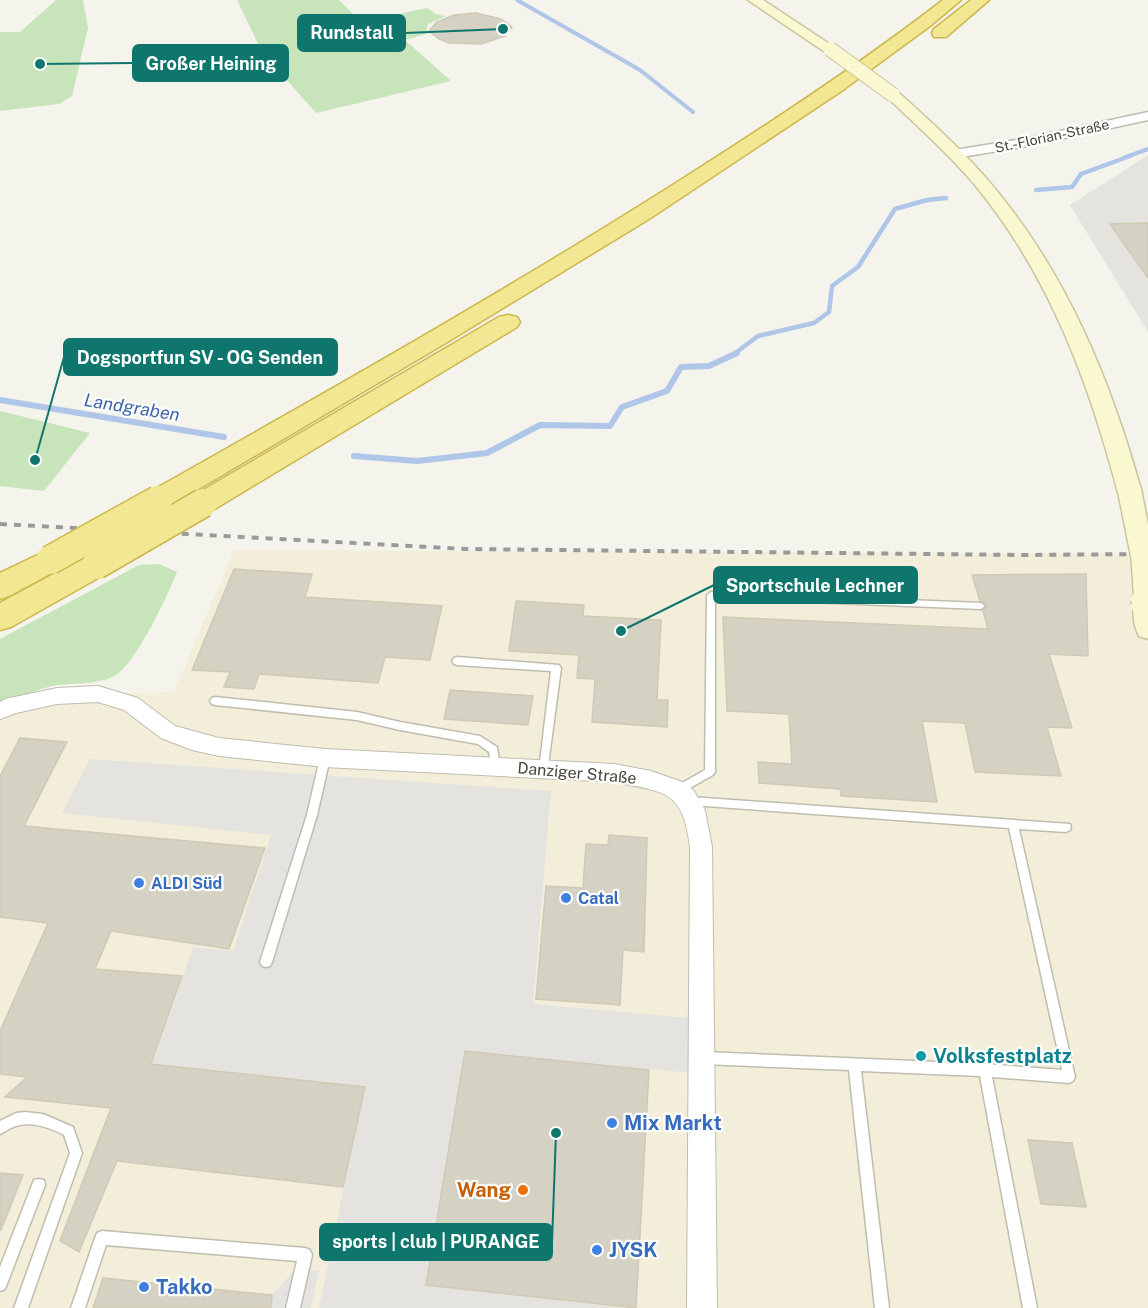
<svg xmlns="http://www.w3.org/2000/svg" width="1148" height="1308" viewBox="0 0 1148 1308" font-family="'Public Sans',sans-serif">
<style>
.commercial{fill:#f3eeda}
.industrial{fill:#e4e3dd}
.green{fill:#c8e4ba}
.parking{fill:#e4e3e0}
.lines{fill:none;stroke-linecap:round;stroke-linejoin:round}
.stream-far2{stroke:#b0c6e9;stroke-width:4}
.stream-far1{stroke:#b0c6e9;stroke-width:4.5}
.stream{stroke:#b0c6e9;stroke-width:6}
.building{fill:#d5d1c3;stroke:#cfcab6;stroke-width:1.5}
.service-casing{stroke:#bfbdaf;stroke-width:3}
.minor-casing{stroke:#bfbdaf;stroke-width:2}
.tertiary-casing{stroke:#bfbdaf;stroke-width:3}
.secondary-casing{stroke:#c9c69d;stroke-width:3}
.trunk-casing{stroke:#cdb84d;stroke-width:3}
.service{fill:#fff;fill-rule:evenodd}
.minor{fill:#fff;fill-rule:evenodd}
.tertiary{fill:#fff;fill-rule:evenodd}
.secondary{fill:#f9f8d1;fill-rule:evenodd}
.trunk{fill:#f2e792;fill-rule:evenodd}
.rail{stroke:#999;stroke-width:4;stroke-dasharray:7 7;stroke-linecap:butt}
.secondary-bridge-far2-casing{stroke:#c9c69d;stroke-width:16;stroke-linecap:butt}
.secondary-bridge-far1-casing{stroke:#c9c69d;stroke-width:26;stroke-linecap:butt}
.secondary-bridge-casing{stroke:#c9c69d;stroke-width:32;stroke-linecap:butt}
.trunk-bridge-casing{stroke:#cdb84d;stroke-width:31;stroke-linecap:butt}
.secondary-bridge-far2{stroke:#f9f8d1;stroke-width:14}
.secondary-bridge-far1{stroke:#f9f8d1;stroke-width:23}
.secondary-bridge{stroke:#f9f8d1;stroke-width:29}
.trunk-bridge{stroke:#f2e792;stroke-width:28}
.shop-dot{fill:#3f7fe0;stroke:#fff;stroke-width:2}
.culture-dot{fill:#0f9aa8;stroke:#fff;stroke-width:2}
.food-dot{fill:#e8710a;stroke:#fff;stroke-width:2}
.labels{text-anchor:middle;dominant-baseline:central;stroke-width:4.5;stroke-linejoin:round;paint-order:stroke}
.far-street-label{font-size:14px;fill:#48463a;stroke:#fff}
.street-label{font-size:16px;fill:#48463a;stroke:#fff}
.shop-label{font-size:16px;font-weight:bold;fill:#366cbe;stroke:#fff;text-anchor:start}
.water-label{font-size:18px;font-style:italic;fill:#3e66a9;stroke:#fff}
.near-culture-label{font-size:20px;font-weight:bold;fill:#0d838f;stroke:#fff;text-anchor:start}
.near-shop-label{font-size:20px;font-weight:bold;fill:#366cbe;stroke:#fff;text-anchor:start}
.near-food-label{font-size:20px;font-weight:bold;fill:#c56008;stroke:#fff;text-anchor:end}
.leader{fill:none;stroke:#0f766e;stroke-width:2}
.callout-dot{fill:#0f766e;stroke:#fff;stroke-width:2}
.callout{fill:#0f766e;stroke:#0f766e;stroke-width:2}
.callout-label{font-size:18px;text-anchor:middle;font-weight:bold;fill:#fff}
</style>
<rect width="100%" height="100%" fill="#f4f3ec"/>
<!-- commercial -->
<polygon class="commercial" points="234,550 1148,554 1148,1308 0,1308 0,711 98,694 174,692"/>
<!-- industrial -->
<polygon class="industrial" points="1148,155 1148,332 1070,205"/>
<!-- green -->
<g class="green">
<polygon points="56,0 83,0 88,28 72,96 59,104 0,111 0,32 20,32"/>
<polygon points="237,0 339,0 361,22 427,8 436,14 446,16 428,24 426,34 405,40 451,81 316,113 262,52"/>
<polygon points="0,411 90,433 44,491 0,486"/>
<path d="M159 564 177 572C168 595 136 663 116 675 97 686 72 682 52 686 35 690 16 699 0 706V639L139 565Z"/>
</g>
<!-- parking -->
<g class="parking">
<polygon points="90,759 551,791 533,1004 701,1019 702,1074 465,1051 426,1285 624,1308 319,1308 365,1086 153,1063 193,947 233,951 271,835 62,813"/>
<polygon points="319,1270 311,1308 269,1308 272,1295 292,1273"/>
</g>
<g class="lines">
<!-- stream-far2 -->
<g class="stream-far2">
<polyline points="517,0 640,70 693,112"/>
<polyline points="1126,157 1148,149"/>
</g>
<!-- stream-far1 -->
<g class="stream-far1">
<polyline points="1036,190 1072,187 1081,174 1130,156"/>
<polyline points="734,354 758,336 814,323 829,312 832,286 858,267 895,209 927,200 946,198"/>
</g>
<!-- stream -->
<g class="stream">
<polyline points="0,400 224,437"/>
<polyline points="354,456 417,461 487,453 540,425 610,426 622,407 667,391 681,367 709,366 737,353"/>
</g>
</g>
<!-- building -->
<g class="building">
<polygon points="476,13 501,19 512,27 505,36 481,44 449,43 439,39 429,31 437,22 454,15"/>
<polygon points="1148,223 1148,278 1110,224"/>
<polygon points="234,569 312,574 305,597 442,606 430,660 385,657 378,683 259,674 254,689 224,687 230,672 192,670"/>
<polygon points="1086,574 1088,656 1049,654 1072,728 1047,727 1061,776 975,772 965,723 922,721 937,802 841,796 840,789 759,783 758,762 792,764 789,714 727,711 723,617 988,629 983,611 987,606 980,601 972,575"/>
<polygon points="516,601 584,605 583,616 661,620 657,700 668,700 667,727 592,722 595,679 577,678 579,655 509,651"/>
<polygon points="450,690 533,696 528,725 444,719"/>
<polygon points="20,738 67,742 24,826 265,848 229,949 111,931 95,969 182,976 151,1064 365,1087 343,1187 117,1161 79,1252 60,1241 111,1108 5,1097 27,1077 0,1074 0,1031 48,923 0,917 0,776"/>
<polygon points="609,835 647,838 644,952 623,950 620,1005 536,999 546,886 583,888 586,844 608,845"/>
<polygon points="465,1051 649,1070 636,1308 426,1285"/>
<polygon points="1028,1140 1072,1143 1086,1207 1041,1204"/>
<polygon points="0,1173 23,1175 1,1230 0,1230"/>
<polygon points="103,1278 272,1295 271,1308 93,1308"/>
</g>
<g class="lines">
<!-- service casing -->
<g class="service-casing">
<g id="service">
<polygon points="711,592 981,603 985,606 981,609 715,598 715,772 713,775 679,794 675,793 674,790 675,787 705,770 707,595"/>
<polygon points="457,657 559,665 561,668 547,773 544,774 541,773 539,770 551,671 457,665 454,664 452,661 454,658"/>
<polygon points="215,697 357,712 400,722 480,736 497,747 500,767 498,770 495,771 492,770 489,752 478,744 400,730 357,720 215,705 212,704 210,701 212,698"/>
<polygon points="325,754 328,755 330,758 317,815 272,962 270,966 266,967 262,966 260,962 307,815 320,758 322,755"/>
<polygon points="691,797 1070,824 1071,827 1070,830 1066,832 1019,829 1075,1077 1073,1081 1069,1083 992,1077 1037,1308 1023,1308 980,1076 861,1071 889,1308 875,1308 849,1070 703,1064 699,1062 697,1058 699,1054 703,1052 985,1064 1062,1070 1009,828 691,805 687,804 686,801 687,798"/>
<path d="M25 1112 43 1114 73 1127 82 1153 28 1308H14L70 1153 64 1135C49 1127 29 1120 13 1127 8 1129 5 1132 0 1134V1121L16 1113Z"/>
<polygon points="39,1179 44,1180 45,1185 5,1289 0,1291 0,1267 34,1180"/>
<polygon points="102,1231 305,1248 310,1250 312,1255 300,1308 286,1308 297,1261 106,1245 85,1308 71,1308 95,1238 97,1233"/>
</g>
</g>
<!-- minor casing -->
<g class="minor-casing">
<path id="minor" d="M98 686 138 698 175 726 219 738 325 749 614 764 651 771 685 783 694 791 705 810 712 847 717 1308H687L690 847C683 790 665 792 614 782L325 767 219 756 192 750 161 738 124 710 98 702 57 704 16 713 0 719V702L5 699 57 688Z"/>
</g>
<!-- tertiary casing -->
<g class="tertiary-casing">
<polygon id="tertiary" points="1148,112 1148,120 1028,146 955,158 948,154 955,150 1028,138"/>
</g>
<!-- secondary casing -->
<g class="secondary-casing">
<g id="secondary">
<polygon points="748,0 763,0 837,49 835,52 825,52"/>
<path d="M893 90 898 92C928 119 959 147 986 178 1065 269 1110 378 1142 493L1138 499 1130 501 1122 499 1118 493C1089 382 1049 275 975 185 949 154 917 126 888 98L885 95 888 92Z"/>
<path d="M1146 594 1148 595V639L1139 636C1133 625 1131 608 1137 597Z"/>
</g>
</g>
<!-- trunk casing -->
<g class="trunk-casing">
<g id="trunk">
<path d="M943 0H961L930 26 840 92 649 219 444 344 168 507 158 510 148 507 144 500 148 493C327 392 506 291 679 181 769 124 859 65 943 0Z"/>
<polygon points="971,0 989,0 946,37 934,37 932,33 934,29"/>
<polygon points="508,315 517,317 520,322 517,327 213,510 203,513 193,510 188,503 193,496 499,317"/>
<polygon points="50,549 61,552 65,560 61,568 11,595 0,599 0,573"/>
<polygon points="96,554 107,557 111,565 107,573 11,627 0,630 0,603 85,557"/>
</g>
</g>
<!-- service -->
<use href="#service" class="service"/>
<!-- minor -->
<use href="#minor" class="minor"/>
<!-- tertiary -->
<use href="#tertiary" class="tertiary"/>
<!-- secondary -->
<use href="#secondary" class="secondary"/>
<!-- trunk -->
<use href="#trunk" class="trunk"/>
<!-- rail -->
<polyline class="rail" points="0,524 466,549 1022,555 1148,554"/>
<!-- secondary-bridge-far2 casing -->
<g class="secondary-bridge-far2-casing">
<polyline id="secondary-bridge-far2" points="830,49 893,95"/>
</g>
<!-- secondary-bridge-far1 casing -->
<g class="secondary-bridge-far1-casing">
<polyline id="secondary-bridge-far1" points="1130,493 1143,558 1146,603"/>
</g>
<!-- secondary-bridge casing -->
<g class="secondary-bridge-casing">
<polyline id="secondary-bridge" points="1146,601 1146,604"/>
</g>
<!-- trunk-bridge casing -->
<g class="trunk-bridge-casing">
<g id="trunk-bridge">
<polyline points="50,560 158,500"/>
<polyline points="96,565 203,503"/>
</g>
</g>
<!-- secondary-bridge-far2 -->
<use href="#secondary-bridge-far2" class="secondary-bridge-far2"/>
<!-- secondary-bridge-far1 -->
<use href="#secondary-bridge-far1" class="secondary-bridge-far1"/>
<!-- secondary-bridge -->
<use href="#secondary-bridge" class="secondary-bridge"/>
<!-- trunk-bridge -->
<use href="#trunk-bridge" class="trunk-bridge"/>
</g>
<!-- markers -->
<g class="shop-dot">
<circle cx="139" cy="883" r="6"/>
<circle cx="566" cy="898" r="6"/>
<circle cx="612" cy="1123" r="6"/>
<circle cx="597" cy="1250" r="6"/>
<circle cx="144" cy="1287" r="6"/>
</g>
<circle class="culture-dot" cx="921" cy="1056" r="6"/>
<circle class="food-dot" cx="523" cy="1190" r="6"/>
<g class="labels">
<!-- far-street labels -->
<g class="far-street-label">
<text transform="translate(1052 136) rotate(-12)">St.-Florian-Straße</text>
</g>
<!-- street labels -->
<g class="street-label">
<text transform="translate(577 773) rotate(5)">Danziger Straße</text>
</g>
<!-- shop labels -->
<g class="shop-label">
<text x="151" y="883">ALDI Süd</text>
<text x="578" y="898">Catal</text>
</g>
<!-- water labels -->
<g class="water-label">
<text transform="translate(132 407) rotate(9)">Landgraben</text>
</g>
<!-- near-culture labels -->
<g class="near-culture-label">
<text x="933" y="1056">Volksfestplatz</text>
</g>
<!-- near-shop labels -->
<g class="near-shop-label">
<text x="624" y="1123">Mix Markt</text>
<text x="609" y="1250">JYSK</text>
<text x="156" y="1287">Takko</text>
</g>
<!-- near-food labels -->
<g class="near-food-label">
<text x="511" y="1190">Wang</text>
</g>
</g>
<!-- callouts -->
<path class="leader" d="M503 29L405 33M40 64L133 63M35 460L64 357M621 631L714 585M556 1133L552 1242"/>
<g class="callout-dot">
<circle cx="503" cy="29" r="6"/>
<circle cx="40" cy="64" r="6"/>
<circle cx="35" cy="460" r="6"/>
<circle cx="621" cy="631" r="6"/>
<circle cx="556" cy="1133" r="6"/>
</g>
<g class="callout">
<rect x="298" y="15" width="107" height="36" rx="6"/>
<rect x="133" y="45" width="155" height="36" rx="6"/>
<rect x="64" y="339" width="273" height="36" rx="6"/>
<rect x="714" y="567" width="203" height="36" rx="6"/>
<rect x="320" y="1224" width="232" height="36" rx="6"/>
</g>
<g class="callout-label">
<text x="352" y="39">Rundstall</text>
<text x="211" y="70">Großer Heining</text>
<text x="200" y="364">Dogsportfun SV - OG Senden</text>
<text x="815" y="592">Sportschule Lechner</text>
<text x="436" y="1248">sports | club | PURANGE</text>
</g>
</svg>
